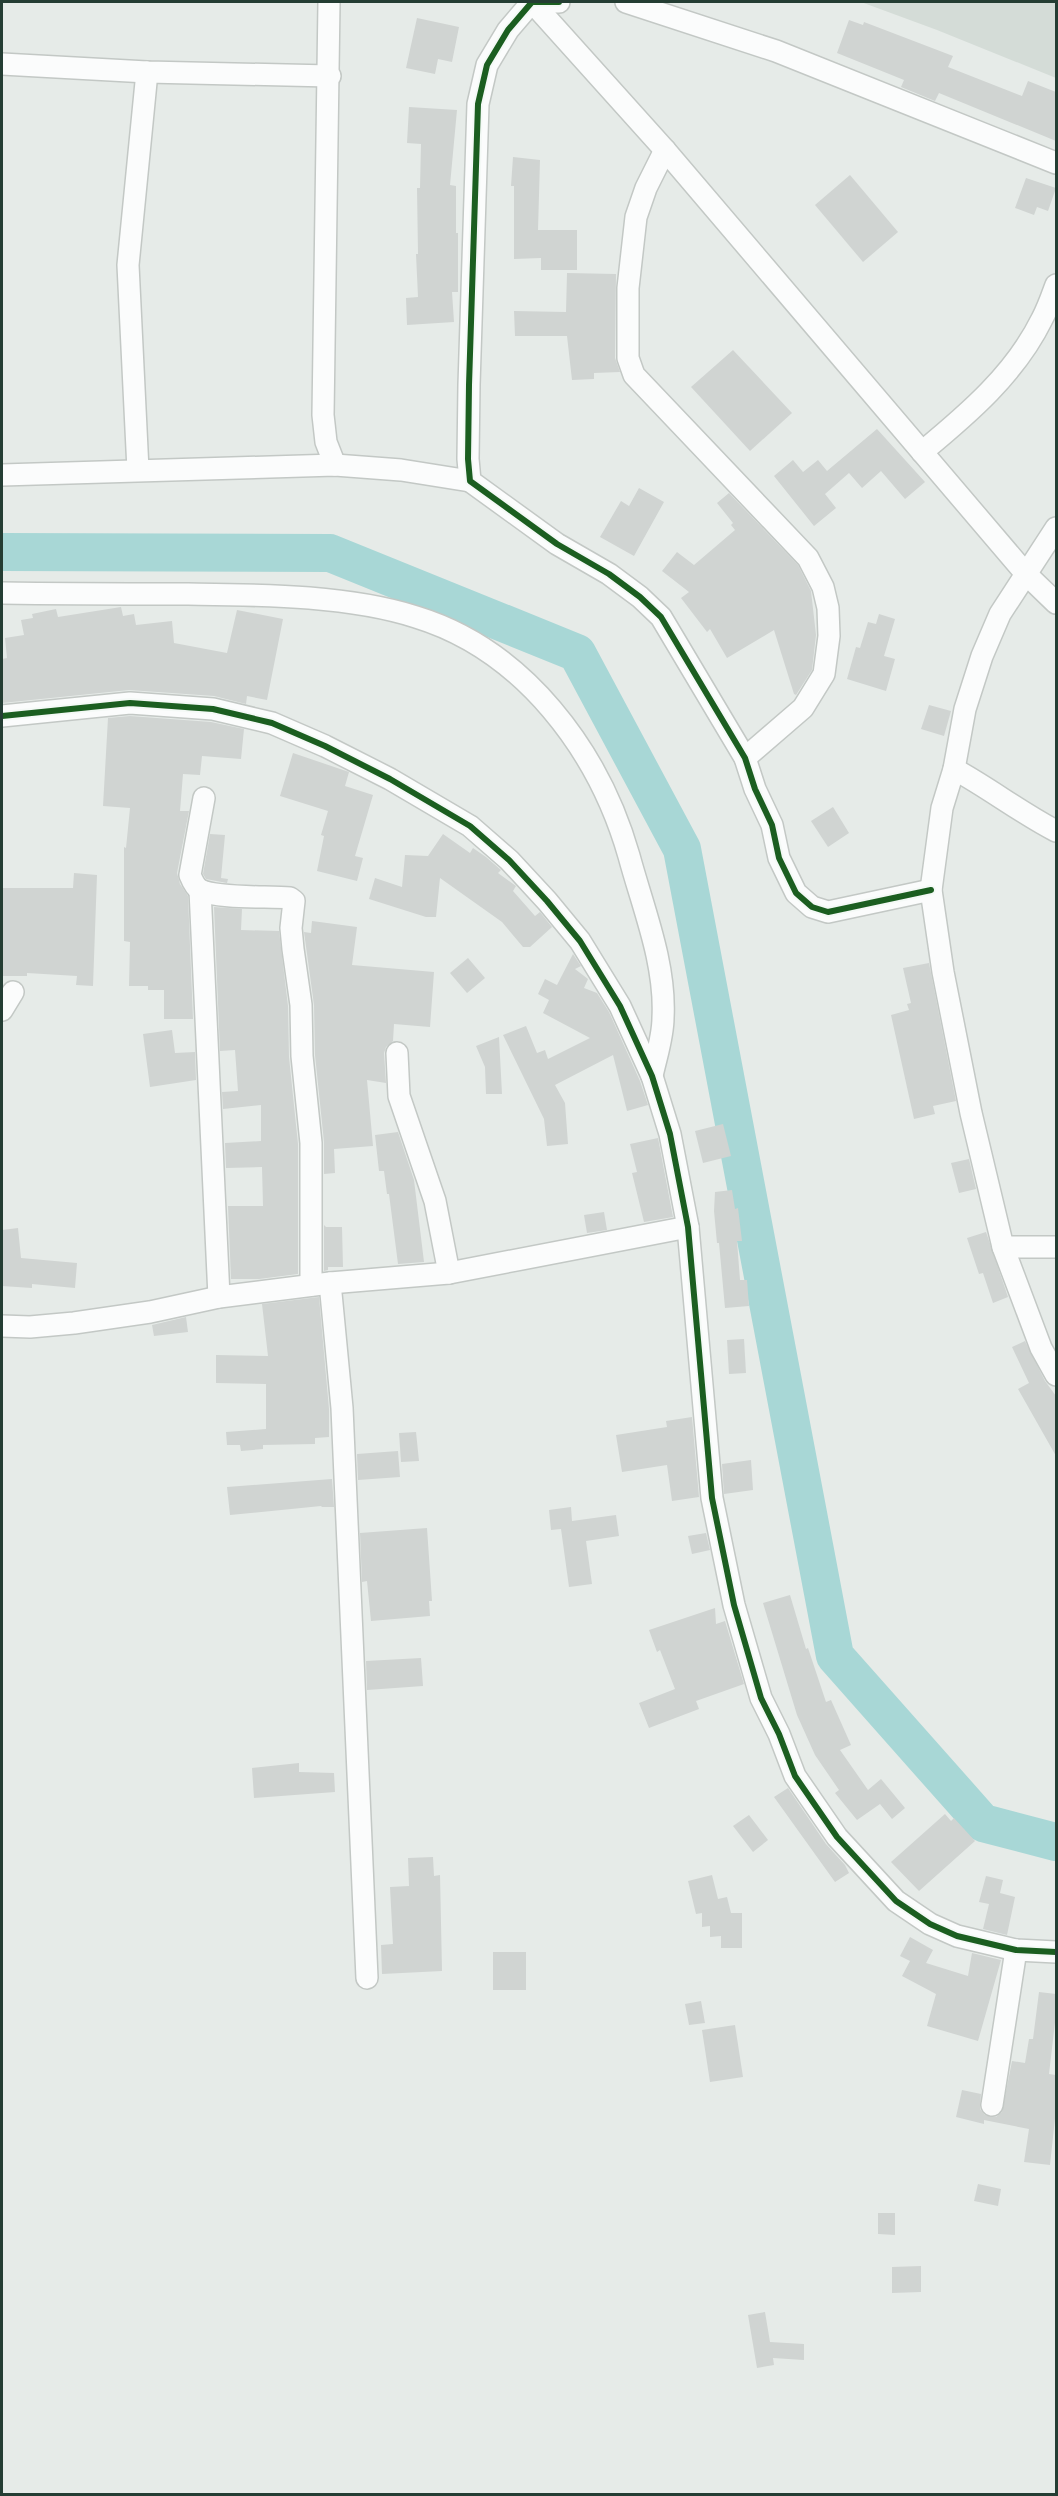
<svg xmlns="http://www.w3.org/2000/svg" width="1058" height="2496" viewBox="0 0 1058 2496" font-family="'IBM Plex Sans',sans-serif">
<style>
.built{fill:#d4dcd7}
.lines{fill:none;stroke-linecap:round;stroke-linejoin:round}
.river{stroke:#a8d7d6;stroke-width:38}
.building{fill:#d0d4d2}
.minor-casing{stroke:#c3c8c5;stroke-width:24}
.minor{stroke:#fbfcfc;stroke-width:21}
.cycleway-casing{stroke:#f4f9f6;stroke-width:10}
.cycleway{stroke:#1b5e20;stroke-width:6}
</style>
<rect width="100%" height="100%" fill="#e6ebe8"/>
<!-- built -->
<polygon class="built" points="861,2 1056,2 1056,78 937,30"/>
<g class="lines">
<!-- river -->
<polyline class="river" points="2,552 330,553 577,653 682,849 835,1656 983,1823 1056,1842"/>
</g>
<!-- building -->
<g class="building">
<polygon points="417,18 459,27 452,62 438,59 435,74 406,68"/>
<polygon points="849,20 863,25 864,22 953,56 948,67 1022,96 1028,81 1056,92 1056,141 939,93 935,101 901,87 904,80 837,53"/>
<polygon points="409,107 457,110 450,185 456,186 456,233 458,233 458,292 452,292 454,322 407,325 406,298 418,297 416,254 418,254 417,188 420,188 421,144 407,143"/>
<polygon points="513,157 540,160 538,230 577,230 577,270 541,270 541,258 514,259 514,186 511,186"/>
<polygon points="850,175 898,232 863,262 815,205"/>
<polygon points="1026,178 1056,188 1048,211 1037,207 1034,215 1015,208"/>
<polygon points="567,273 616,274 615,358 620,372 594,373 594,379 572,380 567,336 515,336 514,311 566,312"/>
<polygon points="733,350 792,413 750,451 691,387"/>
<polygon points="877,429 925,482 905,499 881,471 862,488 849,473 825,494 836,508 814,526 774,476 793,460 803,472 818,460 827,471"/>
<polygon points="639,488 664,502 634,556 600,537 621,501 629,506"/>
<polygon points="729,493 798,565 811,591 816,635 812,670 796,695 794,694 774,630 727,658 710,629 707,632 681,598 689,592 662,571 677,552 694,565 735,530 731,525 733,523 717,503"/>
<polygon points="121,607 123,616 134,614 136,625 172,621 174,643 227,653 237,610 283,619 267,700 247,696 246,704 214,696 129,690 2,703 2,659 7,658 5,638 24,635 21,620 33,618 32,614 56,609 58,617"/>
<polygon points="879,614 895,619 884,656 895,659 886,691 847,679 856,647 860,648 868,622 876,624"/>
<polygon points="929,705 951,711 944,736 921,729"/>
<polygon points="130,716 211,722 244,729 241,759 202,756 200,775 183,774 180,811 189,811 177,873 180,884 188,896 193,1019 164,1019 164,990 148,990 148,986 129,986 130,942 124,941 124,847 126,848 130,808 103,806 108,718"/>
<polygon points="293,753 349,772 345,786 373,795 355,856 363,858 357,881 317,871 324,836 321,835 328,811 280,796"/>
<polygon points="833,807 849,833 828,847 811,821"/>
<polygon points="210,834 225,835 221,878 228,879 227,883 206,879 203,874"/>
<polygon points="443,834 470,853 473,848 486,857 501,870 498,873 516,886 513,891 535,916 540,912 552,927 530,947 523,947 502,922 440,878 436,917 426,917 369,899 375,878 402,887 405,855 428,856"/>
<polygon points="74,873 97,875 93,986 76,985 77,976 27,973 27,976 2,976 2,888 73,888"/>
<polygon points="214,907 242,909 241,930 279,931 288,1006 289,1057 298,1144 298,1274 259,1279 231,1279 228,1206 263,1206 262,1167 226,1168 225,1143 261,1141 261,1105 223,1109 222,1092 238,1091 235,1050 220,1051"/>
<polygon points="312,921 357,927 352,965 434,972 430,1027 394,1024 393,1041 386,1047 384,1053 386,1083 367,1080 373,1146 334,1149 335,1173 324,1174 324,1142 315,1055 314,1005 304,932 311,933"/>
<polygon points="573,954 581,966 575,969 588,979 584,988 597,993 609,1012 640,1081 648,1105 627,1111 613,1055 555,1085 565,1103 568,1144 547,1146 544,1119 503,1035 526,1026 537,1053 545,1050 548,1059 590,1038 543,1013 549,1000 538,994 545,979 557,985"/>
<polygon points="468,958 485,978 467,993 450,973"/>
<polygon points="929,963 956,1101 933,1106 935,1114 914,1119 891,1015 909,1010 907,1004 911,1003 903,968"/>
<polygon points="172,1030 175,1053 195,1052 196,1080 150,1087 143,1034"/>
<polygon points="499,1037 502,1094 486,1094 485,1067 476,1046"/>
<polygon points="723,1124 731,1156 703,1163 695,1131"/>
<polygon points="398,1132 414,1180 424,1262 398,1264 389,1194 387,1194 384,1171 379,1171 375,1135"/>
<polygon points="658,1138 673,1217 644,1222 632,1173 637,1172 630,1144"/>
<polygon points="969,1159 976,1189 959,1193 951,1163"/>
<polygon points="732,1190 735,1209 738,1208 742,1241 737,1241 740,1280 747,1280 749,1306 725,1308 719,1243 717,1243 714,1211 715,1192"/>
<polygon points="604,1212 607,1230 587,1233 584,1215"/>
<polygon points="324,1225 326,1227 342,1227 343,1267 328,1267 328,1270 324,1271"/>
<polygon points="18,1228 21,1258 77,1263 75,1288 32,1284 32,1288 2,1286 2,1230"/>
<polygon points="986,1232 1008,1297 993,1303 983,1273 979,1274 967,1238"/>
<polygon points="319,1297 329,1409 329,1437 315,1438 315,1444 263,1445 263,1449 241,1451 240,1445 227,1445 226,1432 266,1429 266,1384 216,1383 216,1355 268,1356 262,1304"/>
<polygon points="186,1317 188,1332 154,1336 152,1325"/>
<polygon points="744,1339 746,1373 729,1374 727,1340"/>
<polygon points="1025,1341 1045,1381 1056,1396 1056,1456 1018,1389 1029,1383 1012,1347"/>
<polygon points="692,1417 699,1497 672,1501 667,1465 622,1472 616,1435 667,1427 666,1421"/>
<polygon points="416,1432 419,1461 401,1462 399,1433"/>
<polygon points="398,1451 400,1477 358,1480 357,1454"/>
<polygon points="751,1460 753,1490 724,1494 722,1464"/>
<polygon points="332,1479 334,1507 322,1507 321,1506 230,1515 227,1487"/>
<polygon points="571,1507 572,1521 616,1515 619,1536 586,1541 592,1584 569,1587 561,1529 551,1530 549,1510"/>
<polygon points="427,1528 432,1601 429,1601 430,1616 371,1621 367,1581 362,1582 360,1533"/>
<polygon points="706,1533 710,1550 692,1554 688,1536"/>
<polygon points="790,1595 806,1649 808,1648 826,1702 831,1700 851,1745 840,1750 868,1790 881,1779 905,1808 892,1819 880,1804 857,1820 835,1793 839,1790 815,1755 797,1715 763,1603"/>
<polygon points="715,1608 716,1624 725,1621 744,1684 696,1701 699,1709 649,1728 639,1703 675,1689 660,1650 657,1652 649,1630"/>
<polygon points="421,1658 423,1686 367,1690 366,1661"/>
<polygon points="299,1763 299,1772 334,1773 335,1792 254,1798 252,1768"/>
<polygon points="788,1788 826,1844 845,1865 849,1873 835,1882 774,1797"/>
<polygon points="945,1814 951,1821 954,1818 975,1841 919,1891 891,1862"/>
<polygon points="749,1815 768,1840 753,1852 733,1826"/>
<polygon points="433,1857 434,1876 440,1875 442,1971 382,1974 381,1945 393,1944 390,1887 409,1886 408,1858"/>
<polygon points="712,1875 718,1899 727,1897 731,1913 742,1913 742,1948 721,1948 721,1936 710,1937 710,1926 702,1927 702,1913 696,1914 688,1881"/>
<polygon points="986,1876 1003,1880 1000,1893 1015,1897 1007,1935 983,1929 989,1904 979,1902"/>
<polygon points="910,1937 933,1950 926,1963 968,1976 972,1953 1001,1960 978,2041 927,2026 936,1994 902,1976 910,1961 900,1956"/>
<rect x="493" y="1952" width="33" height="38"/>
<polygon points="1039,1992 1056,1994 1056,2014 1049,2074 1056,2075 1056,2109 1050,2165 1024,2162 1029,2129 984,2120 984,2124 956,2117 962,2090 981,2094 980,2109 985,2115 996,2117 1002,2112 1012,2061 1025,2063 1029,2039 1033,2039"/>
<polygon points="701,2001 705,2023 689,2025 685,2004"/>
<polygon points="735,2025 743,2077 710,2082 702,2030"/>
<polygon points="978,2184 1001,2189 998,2206 974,2201"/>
<polygon points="878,2213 895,2213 895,2235 878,2234"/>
<polygon points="921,2266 921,2292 892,2293 892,2267"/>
<polygon points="765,2312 770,2342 804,2344 804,2360 773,2358 774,2365 757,2368 748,2315"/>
</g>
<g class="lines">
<!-- minor casing -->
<g class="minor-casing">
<g id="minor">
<polyline points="329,2 323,415 326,442 335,465"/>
<polyline points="532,2 665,150 1026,574 1056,603"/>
<polyline points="559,2 532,2 508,30 487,65 478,104 469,385 468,459 470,481 557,544 609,574 640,597 661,617 745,758 755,789 772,825 779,858 796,893 812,907 828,912 931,890"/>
<polyline points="626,2 776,51 1056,163"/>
<polyline points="2,64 147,72 330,76"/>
<polyline points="665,150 646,188 636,217 628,288 628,358 634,375 808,558 823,587 828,608 829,636 824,674 803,708 745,758"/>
<path d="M922 452C968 414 1015 374 1042 319 1048 308 1052 296 1056 285"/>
<polyline points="138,470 128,265 147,72"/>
<polyline points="2,475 335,465 401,470 470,481"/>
<polyline points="1056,528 1000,614 982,656 965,709 954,769 942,808 931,890 943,972 971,1113 1003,1247 1041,1348 1056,1375"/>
<path d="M2 593C64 594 126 594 188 594 260 595 347 595 416 617 524 650 599 751 629 856 643 908 666 963 663 1018 663 1037 656 1057 652 1076"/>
<polyline points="2,716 130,703 213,709 272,723 325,746 390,779 470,826 509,860 547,901 580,941 620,1006 652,1076 670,1134 688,1227 712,1498 734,1605 761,1698 779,1734 795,1776 837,1837 896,1901 930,1924 957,1936 1016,1950 1056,1952"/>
<path d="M954 769C989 788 1021 813 1056 831"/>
<path d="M204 798 190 875C192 880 195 887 200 890 218 899 269 896 290 898L294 901 291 928 293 949 301 1005 302 1056 311 1143V1285"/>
<polyline points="200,890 219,1297"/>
<polyline points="2,1010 13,992"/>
<polyline points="397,1053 399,1096 435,1201 449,1273"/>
<polyline points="1003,1247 1056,1247"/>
<polyline points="330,1283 342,1408 367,1978"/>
<polyline points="2,1326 30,1327 74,1323 150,1312 219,1297 330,1283 449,1273 688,1227"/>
<polyline points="992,2105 1016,1950"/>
</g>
</g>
<!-- minor -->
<use href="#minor" class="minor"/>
<!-- cycleway casing -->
<g class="cycleway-casing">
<g id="cycleway">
<polyline points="559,2 532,2 508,30 487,65 478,104 469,385 468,459 470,481 557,544 609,574 640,597 661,617 745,758 755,789 772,825 779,858 796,893 812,907 828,912 931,890"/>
<polyline points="2,716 130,703 213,709 272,723 325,746 390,779 470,826 509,860 547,901 580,941 620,1006 652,1076 670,1134 688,1227 712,1498 734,1605 761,1698 779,1734 795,1776 837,1837 896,1901 930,1924 957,1936 1016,1950 1056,1952"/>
</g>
</g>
<!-- cycleway -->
<use href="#cycleway" class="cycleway"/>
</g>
<!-- border -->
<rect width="1058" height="2496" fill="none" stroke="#243d33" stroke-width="6"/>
</svg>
